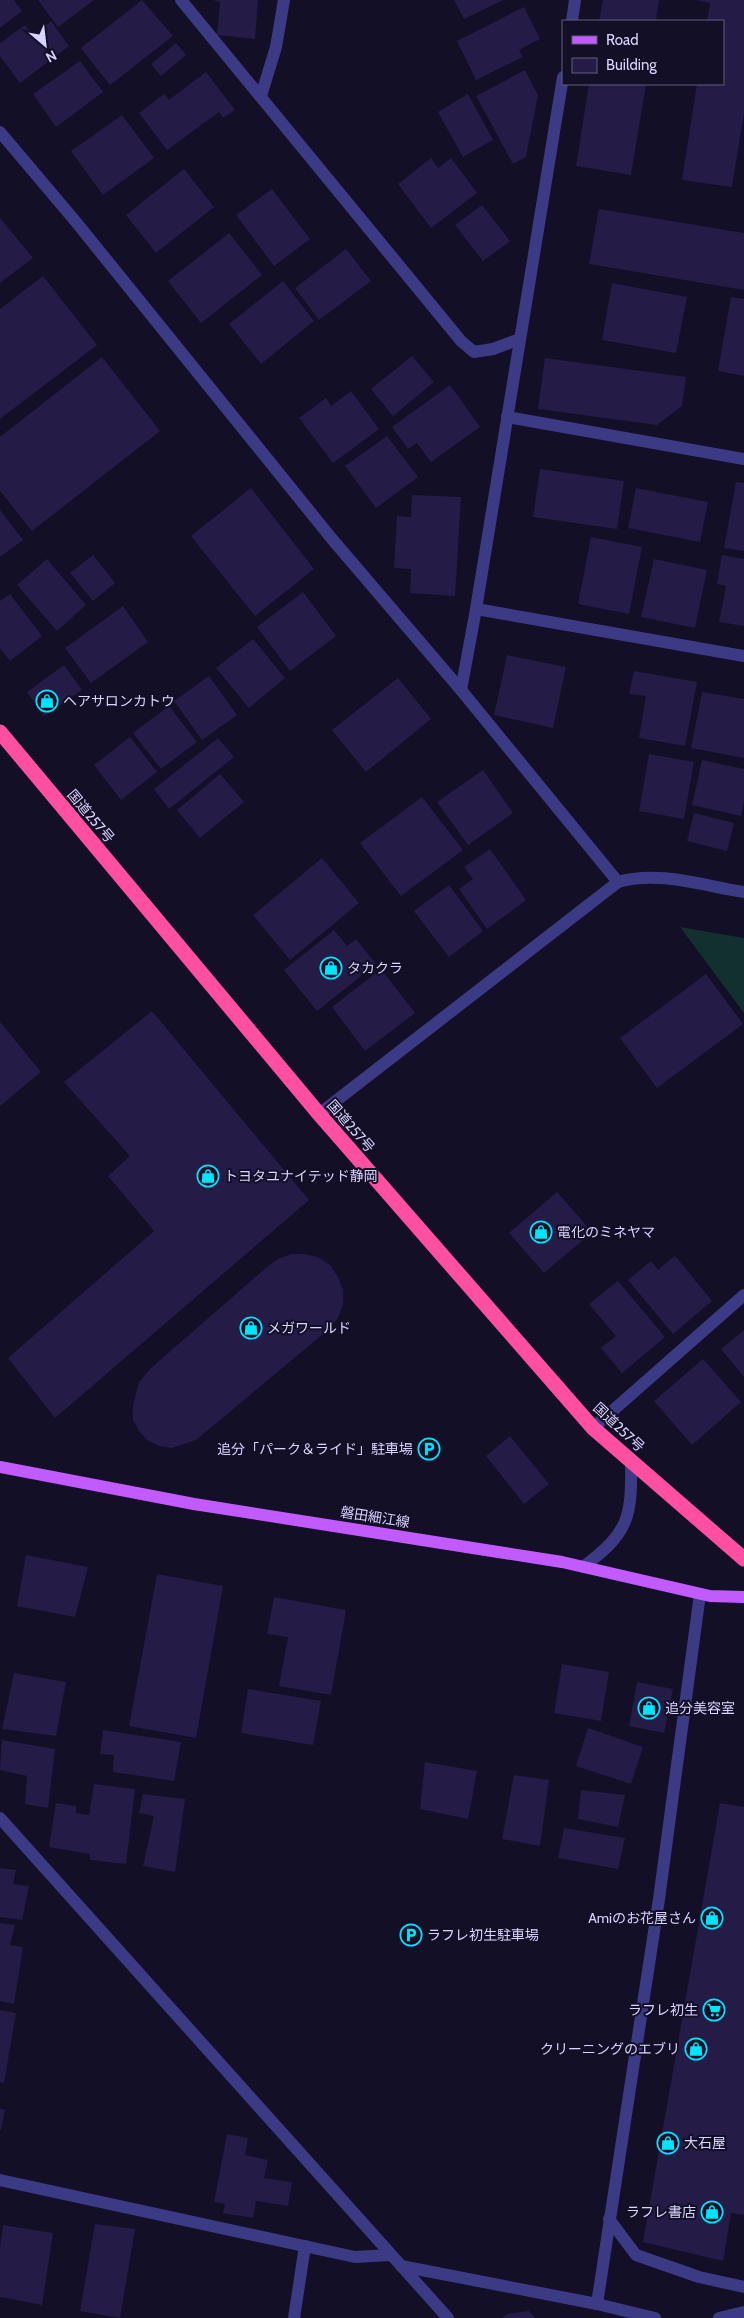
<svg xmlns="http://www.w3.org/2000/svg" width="744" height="2318" viewBox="0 0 744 2318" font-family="Cabin,'Noto Sans JP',sans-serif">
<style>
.green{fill:#12302f}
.building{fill:#241b47}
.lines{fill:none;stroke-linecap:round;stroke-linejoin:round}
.minor{stroke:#3d3a85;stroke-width:12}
.major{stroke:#c25bff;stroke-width:12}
.highway{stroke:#ff4fa3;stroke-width:15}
.labels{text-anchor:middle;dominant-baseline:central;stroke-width:4;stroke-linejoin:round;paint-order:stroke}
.poi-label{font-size:14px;fill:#d9d4ff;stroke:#130f26;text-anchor:start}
.street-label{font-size:14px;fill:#d9d4ff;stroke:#130f26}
</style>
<rect width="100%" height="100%" fill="#130f26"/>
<!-- green -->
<polygon class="green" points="680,927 744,938 744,1013"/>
<!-- building -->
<g class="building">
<polygon points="0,0 14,0 22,11 0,28"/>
<polygon points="38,0 94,0 58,27"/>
<polygon points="142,0 173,36 110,85 81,48"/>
<polygon points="213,0 258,0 255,39 217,35 220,2"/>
<polygon points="454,0 503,0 464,19"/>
<polygon points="603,0 659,0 656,21 599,21"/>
<polygon points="696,0 744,0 744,113 732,187 682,180 697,84 723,84 723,21 707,21 710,3"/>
<polygon points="524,7 540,39 519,50 523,57 476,80 457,41"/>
<polygon points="51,21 69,46 20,83 0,56 0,43 25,25 33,35"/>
<polygon points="176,43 186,55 161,76 151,64"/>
<polygon points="80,61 103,92 56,127 33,94"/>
<polygon points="525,70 538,95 526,157 513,164 476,96"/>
<polygon points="206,72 235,110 223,118 219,112 167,150 139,113 164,94 169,100"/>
<polygon points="589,84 646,84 631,175 576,166"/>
<polygon points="468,94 493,140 463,157 438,112"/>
<polygon points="122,115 154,158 103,195 71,151"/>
<polygon points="431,158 438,168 451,158 477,193 431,228 398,184"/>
<polygon points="184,169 214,207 156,253 126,215"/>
<polygon points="272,189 310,239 274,266 236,215"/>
<polygon points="482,205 510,241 483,261 455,225"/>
<polygon points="599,209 744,233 744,290 589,264"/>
<polygon points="0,218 33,258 0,283"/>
<polygon points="229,233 262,275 201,323 168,281"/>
<polygon points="346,249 371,281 319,320 295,288"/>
<polygon points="43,276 97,345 0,419 0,309"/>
<polygon points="283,281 314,321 261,364 229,324"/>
<polygon points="612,283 687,297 676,353 602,340"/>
<polygon points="731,297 744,299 744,376 718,371"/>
<polygon points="412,356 434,382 393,416 371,389"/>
<polygon points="102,357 160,431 32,531 0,491 0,437"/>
<polygon points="545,358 686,377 682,406 657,425 538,409"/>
<polygon points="450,385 480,427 431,462 417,443 408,449 392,427"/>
<polygon points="351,391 379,429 333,463 299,418 326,398 331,406"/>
<polygon points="387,436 418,477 376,508 345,466"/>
<polygon points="540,469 624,481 617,529 533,517"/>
<polygon points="736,482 744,483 744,551 724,548"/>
<polygon points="251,488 314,569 255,616 191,536"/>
<polygon points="636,488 708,502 700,542 628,528"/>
<polygon points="412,495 461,497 455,596 410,593 411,569 394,568 397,516 411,517"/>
<polygon points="0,510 23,540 0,557"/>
<polygon points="591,537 642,547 629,614 578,604"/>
<polygon points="93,555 115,583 93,601 70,573"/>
<polygon points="722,555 744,559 744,626 719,622 726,586 717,584"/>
<polygon points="47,559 86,605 57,631 17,585"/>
<polygon points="654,559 707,570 695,628 641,617"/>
<polygon points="303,592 336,636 290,671 257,627"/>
<polygon points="10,594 42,636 10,661 0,648 0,601"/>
<polygon points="123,606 148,642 91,683 65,648"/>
<polygon points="253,639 285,678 249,708 216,668"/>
<polygon points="507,655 566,667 553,728 494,715"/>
<polygon points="64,665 82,690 44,716 27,692"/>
<polygon points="634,671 697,682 685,746 639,738 646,696 629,694"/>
<polygon points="209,676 237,715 202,740 174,701"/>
<polygon points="398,678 431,719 366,772 332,730"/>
<polygon points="702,692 744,699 744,758 691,748"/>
<polygon points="169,706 197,742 161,769 133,733"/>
<polygon points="130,737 157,772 121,800 94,765"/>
<polygon points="218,738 234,757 169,809 154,789"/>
<polygon points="649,754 694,762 684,819 639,811"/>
<polygon points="702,760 744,769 744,801 741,816 692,805"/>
<polygon points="483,770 513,813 468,845 437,802"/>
<polygon points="220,774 244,802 200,838 177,810"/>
<polygon points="422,797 463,850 401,896 360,843"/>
<polygon points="694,813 734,823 727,851 687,841"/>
<polygon points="490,849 526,900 487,929 459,889 473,879 464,867"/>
<polygon points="322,858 359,903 290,960 253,915"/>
<polygon points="449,885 483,931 449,957 414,911"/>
<polygon points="334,930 347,946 356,939 376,964 317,1011 284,970"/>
<polygon points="381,969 415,1013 365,1051 332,1007"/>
<polygon points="706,974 743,1024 657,1088 620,1038"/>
<polygon points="152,1011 309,1200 55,1418 8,1358 154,1231 108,1176 130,1156 64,1082"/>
<polygon points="0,1022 41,1072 0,1106"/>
<polygon points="557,1192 592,1232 544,1273 509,1233"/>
<polygon points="291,1254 305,1254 318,1257 330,1265 338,1277 343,1290 343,1304 338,1318 329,1329 196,1440 172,1448 159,1446 147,1440 139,1431 133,1420 133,1406 139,1382 151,1368 267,1267 278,1259"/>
<polygon points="675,1256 712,1301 673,1334 628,1280 651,1261 658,1270"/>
<polygon points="618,1281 665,1337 622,1373 601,1348 616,1336 589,1304"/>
<polygon points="744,1330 744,1377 721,1349"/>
<polygon points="703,1359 741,1402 692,1445 654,1401"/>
<polygon points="510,1436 549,1484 524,1504 486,1456"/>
<polygon points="26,1555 88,1567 75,1617 17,1606"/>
<polygon points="157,1574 223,1586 196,1738 129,1726"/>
<polygon points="274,1597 346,1610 331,1695 279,1686 288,1637 267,1634"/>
<polygon points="562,1664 609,1672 601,1721 554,1713"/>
<polygon points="14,1673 66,1682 56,1736 2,1729"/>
<polygon points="637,1682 673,1689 664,1733 629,1726"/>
<polygon points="248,1689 321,1701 313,1745 241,1733"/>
<polygon points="588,1728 643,1747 631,1784 576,1766"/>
<polygon points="103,1730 181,1742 174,1781 113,1772 114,1755 100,1754"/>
<polygon points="2,1740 55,1749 48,1808 25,1804 27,1776 0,1770"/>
<polygon points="425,1762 477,1771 468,1819 420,1809"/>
<polygon points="514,1775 549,1780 540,1846 502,1839"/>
<polygon points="94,1784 135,1789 126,1864 90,1860 90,1854 49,1847 56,1803 76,1806 76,1813 89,1815"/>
<polygon points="581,1790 625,1795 618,1827 578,1819"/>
<polygon points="143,1794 185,1799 175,1872 143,1866 154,1816 139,1813"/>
<polygon points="720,1803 744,1807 744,2215 731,2213 723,2261 643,2242"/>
<polygon points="564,1828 625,1838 618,1869 558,1858"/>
<polygon points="0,1868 16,1870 13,1884 29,1886 22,1920 0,1917"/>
<polygon points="0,1923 15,1925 10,1945 23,1947 14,2004 0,2001"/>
<polygon points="0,2010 16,2013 4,2083 0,2082"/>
<polygon points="0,2109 5,2110 1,2130 0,2130"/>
<polygon points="227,2134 248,2138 245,2155 268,2160 264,2178 292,2182 288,2206 256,2201 253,2218 223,2213 225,2204 214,2202"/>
<polygon points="95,2224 135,2229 120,2318 80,2311"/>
<polygon points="3,2225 53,2233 42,2305 0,2297 0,2248"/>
<polygon points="529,2311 535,2318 502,2318 507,2314"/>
</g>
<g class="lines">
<!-- minor -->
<g class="minor">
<polyline points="181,0 461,341 474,352 493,349 520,339"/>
<polyline points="572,21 575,0"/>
<polyline points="261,96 276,47 284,0"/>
<path d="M0 132 76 222 332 539 461 690 618 882C658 870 704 886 744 892"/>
<polyline points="507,417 744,459"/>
<polyline points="476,609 563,77"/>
<polyline points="461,690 476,609 744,656"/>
<polyline points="319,1114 618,882"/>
<polyline points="593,1428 744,1295"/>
<path d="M583 1567C629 1533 632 1517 631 1461"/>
<polyline points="0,1818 448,2318"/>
<polyline points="0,2180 355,2257 390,2255"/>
<polyline points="609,2219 636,2255 699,2277 744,2287"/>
<polyline points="401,2266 597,2304 655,2318"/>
<polyline points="597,2304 659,1899 700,1594"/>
<polyline points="294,2318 305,2246"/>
<polyline points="719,2318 744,2312"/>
</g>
<!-- major -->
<polyline class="major" points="0,1467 194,1504 562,1562 710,1596 744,1597"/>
<!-- highway -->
<polyline class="highway" points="0,732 319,1114 593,1428 744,1559"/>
</g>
<!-- icons -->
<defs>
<g id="shop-ring" transform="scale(1.125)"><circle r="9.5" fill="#130f26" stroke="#00e5ff" stroke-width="1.5"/><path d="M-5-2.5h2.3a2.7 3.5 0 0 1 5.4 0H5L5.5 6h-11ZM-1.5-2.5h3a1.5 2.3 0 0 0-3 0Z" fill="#00e5ff"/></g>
<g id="parking-ring" transform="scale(1.125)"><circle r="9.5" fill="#130f26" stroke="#00e5ff" stroke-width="1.5"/><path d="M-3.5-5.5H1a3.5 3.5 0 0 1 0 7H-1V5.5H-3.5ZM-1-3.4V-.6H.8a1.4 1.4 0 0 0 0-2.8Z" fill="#00e5ff"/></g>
<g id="supermarket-ring" transform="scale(1.125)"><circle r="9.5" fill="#130f26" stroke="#00e5ff" stroke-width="1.5"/><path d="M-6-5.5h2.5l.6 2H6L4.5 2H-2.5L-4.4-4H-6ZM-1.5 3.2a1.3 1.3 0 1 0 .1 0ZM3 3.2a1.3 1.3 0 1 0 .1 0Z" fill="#00e5ff"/></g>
</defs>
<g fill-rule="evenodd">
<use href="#shop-ring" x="47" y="701"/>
<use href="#shop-ring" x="331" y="968"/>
<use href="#shop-ring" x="208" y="1176"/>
<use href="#shop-ring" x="541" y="1232"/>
<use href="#shop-ring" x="251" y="1328"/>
<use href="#parking-ring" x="429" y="1449"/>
<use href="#shop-ring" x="649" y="1708"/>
<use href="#shop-ring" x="712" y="1918"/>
<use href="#parking-ring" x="411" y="1935"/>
<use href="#supermarket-ring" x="714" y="2010"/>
<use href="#shop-ring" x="696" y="2049"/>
<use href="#shop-ring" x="668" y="2143"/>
<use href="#shop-ring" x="712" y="2212"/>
</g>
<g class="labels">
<!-- poi labels -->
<g class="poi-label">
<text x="63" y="701">ヘアサロンカトウ</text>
<text x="347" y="968">タカクラ</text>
<text x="224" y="1176">トヨタユナイテッド静岡</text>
<text x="557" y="1232">電化のミネヤマ</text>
<text x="267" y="1328">メガワールド</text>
<text x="413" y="1449" text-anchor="end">追分「パーク＆ライド」駐車場</text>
<text x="665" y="1708">追分美容室</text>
<text x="696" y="1918" text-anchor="end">Amiのお花屋さん</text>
<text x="427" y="1935">ラフレ初生駐車場</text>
<text x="698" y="2010" text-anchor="end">ラフレ初生</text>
<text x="680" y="2049" text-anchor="end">クリーニングのエブリ</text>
<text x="684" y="2143">大石屋</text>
<text x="696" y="2212" text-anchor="end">ラフレ書店</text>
</g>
<!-- street labels -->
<g class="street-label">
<text transform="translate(91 816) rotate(50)">国道257号</text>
<text transform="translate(351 1126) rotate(49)">国道257号</text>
<text transform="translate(619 1427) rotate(43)">国道257号</text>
<text transform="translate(375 1517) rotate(9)">磐田細江線</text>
</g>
</g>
<!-- legend -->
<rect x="562" y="20" width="162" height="65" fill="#130f26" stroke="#625e7d"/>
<rect x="572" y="36" width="25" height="8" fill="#c25bff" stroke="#625e7d"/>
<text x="606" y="45" font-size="15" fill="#d9d4ff">Road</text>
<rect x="572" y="58" width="25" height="15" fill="#241b47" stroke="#625e7d"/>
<text x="606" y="70" font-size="15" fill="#d9d4ff">Building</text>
<!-- north arrow -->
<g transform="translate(45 45) rotate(152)" stroke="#130f26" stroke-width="4" paint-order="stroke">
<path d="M0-4L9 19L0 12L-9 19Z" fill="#d9d4ff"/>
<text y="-8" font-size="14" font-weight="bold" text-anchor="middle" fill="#d9d4ff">N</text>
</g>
</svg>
